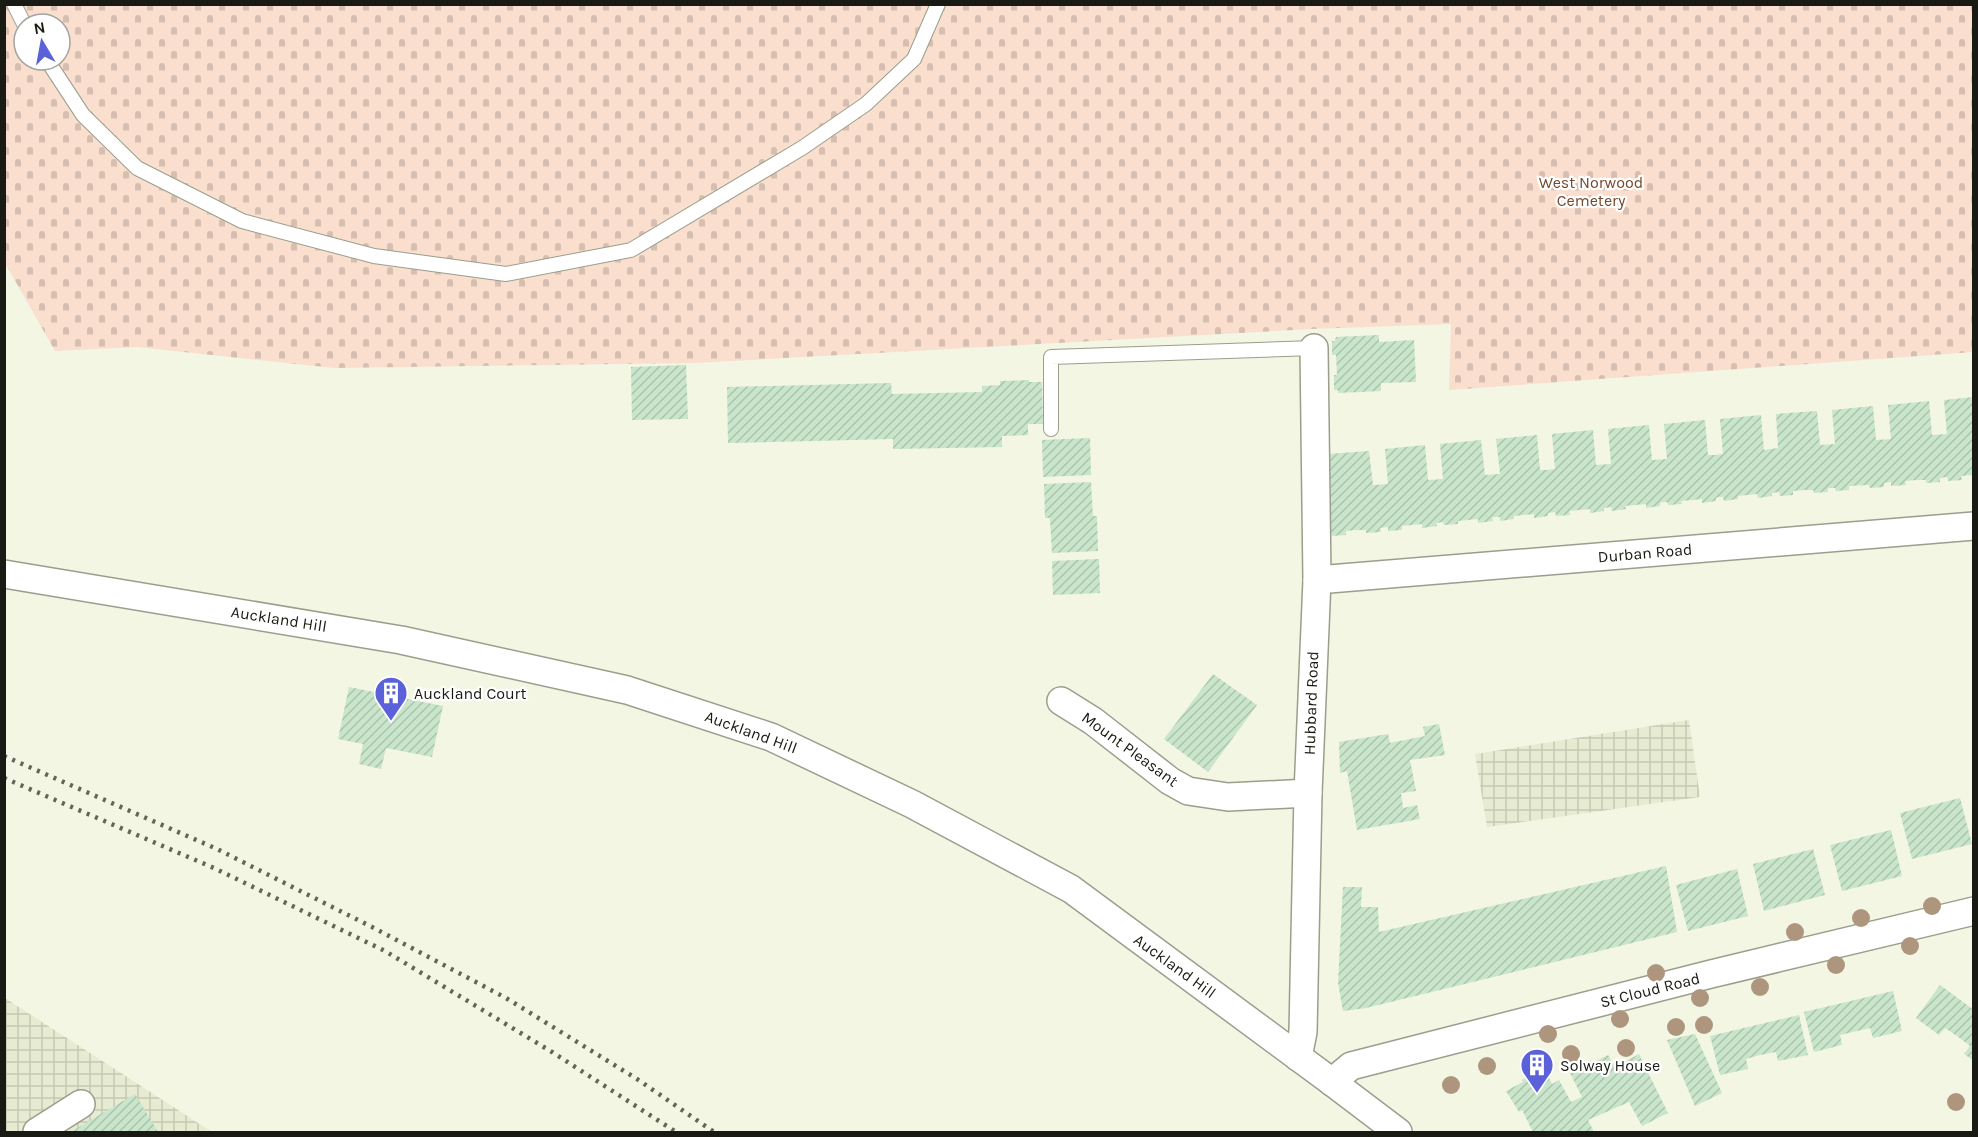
<svg xmlns="http://www.w3.org/2000/svg" width="1978" height="1137" viewBox="0 0 1978 1137" font-family="Karla,sans-serif">
<style>
.industrial{fill:url(#industrial-grid)}
.cemetery{fill:url(#cemetery-stones);fill-rule:evenodd}
.building{fill:url(#building-hatch)}
.lines{fill:none;stroke-linecap:round;stroke-linejoin:round}
.lane-casing{stroke:#9b9e8c;stroke-width:16}
.street-casing{stroke:#9b9e8c;stroke-width:30}
.lane{stroke:#fff;stroke-width:14}
.street{stroke:#fff;stroke-width:27}
.rail{stroke:#63655a;stroke-width:4.5;stroke-dasharray:3 6;stroke-linecap:butt}
.tree{fill:#ae967e}
.labels{text-anchor:middle;dominant-baseline:central;stroke-width:4.5;stroke-linejoin:round;paint-order:stroke}
.park-label{font-size:16px;fill:#76482c;stroke:#fff}
.street-label{font-size:16px;fill:#191a13;stroke:#fff}
.poi-label{font-size:16px;fill:#191a13;stroke:#fff;text-anchor:start}
</style>
<defs>
<pattern id="industrial-grid" width="8" height="8" patternUnits="userSpaceOnUse" patternTransform="scale(1.5)"><rect width="8" height="8" fill="#e6ebd1"/><path d="M0 4h8M4 0v8" fill="none" stroke="#c5c9b3"/></pattern>
<pattern id="cemetery-stones" width="16" height="16" patternUnits="userSpaceOnUse" patternTransform="scale(1.5)"><rect width="16" height="16" fill="#fadece"/><path d="M2 7V4a2 2 0 0 1 4 0v3zM10 15v-3a2 2 0 0 1 4 0v3z" fill="#d6beb0"/></pattern>
<pattern id="building-hatch" width="6" height="6" patternUnits="userSpaceOnUse" patternTransform="scale(1.5)"><rect width="6" height="6" fill="#c9e5cb"/><path d="M-1 1l2-2M0 6l6-6M5 7l2-2" fill="none" stroke="#acc4ad"/></pattern>
</defs>
<rect width="100%" height="100%" fill="#f2f6e3"/>
<!-- industrial -->
<g class="industrial">
<polygon points="1689,720 1700,797 1487,827 1475,754"/>
<polygon points="5,998 212,1132 5,1132"/>
</g>
<!-- cemetery -->
<path class="cemetery" d="M4 5H1973V352L1449 390 1451 324 1311 329 695 363 334 368 137 347 55 351 5 263ZM24 24H60V60H24Z"/>
<!-- building -->
<g class="building">
<polygon points="1379,335 1379,342 1414,340 1416,382 1381,383 1381,391 1338,393 1338,390 1334,390 1334,375 1337,375 1336,355 1332,355 1332,341 1335,341 1336,337"/>
<polygon points="686,365 688,419 632,420 631,367"/>
<polygon points="1029,380 1029,382 1042,382 1043,424 1028,424 1028,435 1002,436 1002,447 893,449 893,439 728,443 727,387 891,383 892,394 982,392 982,386 1000,385 1000,381"/>
<polygon points="1974,397 1974,475 1961,476 1962,480 1948,481 1947,477 1940,478 1940,482 1926,483 1926,480 1916,480 1905,481 1906,485 1891,486 1891,482 1884,483 1884,487 1870,488 1869,485 1849,486 1849,490 1836,491 1835,488 1828,488 1828,492 1814,493 1813,490 1804,490 1793,491 1793,495 1780,496 1779,492 1772,493 1772,496 1758,498 1757,494 1738,496 1738,499 1724,501 1723,497 1719,497 1716,498 1716,501 1702,503 1702,499 1681,501 1682,504 1668,505 1667,502 1663,502 1660,503 1660,506 1646,508 1646,504 1625,506 1626,509 1612,511 1611,507 1604,508 1604,511 1590,513 1590,509 1569,511 1570,515 1556,516 1555,512 1548,513 1548,516 1534,518 1534,514 1514,516 1514,519 1500,521 1500,517 1495,517 1492,518 1493,521 1478,523 1478,519 1458,521 1458,524 1444,525 1443,522 1436,523 1437,526 1422,528 1422,524 1402,526 1402,530 1388,531 1388,527 1380,528 1381,532 1366,533 1366,530 1356,530 1346,531 1346,535 1332,536 1331,532 1327,533 1324,490 1331,489 1328,454 1369,451 1373,485 1388,484 1385,449 1425,445 1428,480 1443,479 1440,444 1481,440 1485,475 1500,474 1496,439 1537,435 1540,470 1547,470 1555,469 1552,434 1593,430 1596,465 1611,464 1608,429 1649,425 1652,460 1667,459 1664,424 1705,420 1708,455 1715,455 1723,454 1720,419 1761,415 1764,450 1778,448 1776,414 1817,411 1820,445 1835,444 1832,410 1873,406 1876,440 1891,439 1888,405 1929,401 1932,435 1947,434 1944,400"/>
<polygon points="1090,438 1091,475 1043,477 1042,440"/>
<polygon points="1091,482 1093,516 1097,516 1098,551 1052,553 1050,518 1045,518 1044,484"/>
<polygon points="1099,559 1100,593 1053,595 1052,561"/>
<polygon points="1213,674 1257,705 1208,772 1164,739"/>
<polygon points="349,687 443,706 432,757 386,748 381,769 359,764 363,744 338,739"/>
<polygon points="1439,724 1445,755 1410,760 1416,791 1401,793 1403,808 1417,805 1420,819 1357,830 1347,771 1340,773 1339,742 1388,734 1390,743 1425,736 1423,727"/>
<polygon points="1960,798 1972,844 1912,859 1900,813"/>
<polygon points="1891,830 1902,876 1842,891 1830,845"/>
<polygon points="1813,849 1825,895 1764,911 1753,864"/>
<polygon points="1666,866 1677,932 1366,1008 1343,1011 1338,983 1343,887 1362,887 1361,907 1378,907 1379,932"/>
<polygon points="1737,869 1748,916 1688,931 1676,885"/>
<polygon points="1940,985 1974,1010 1974,1061 1964,1054 1970,1046 1957,1036 1945,1028 1939,1035 1916,1018"/>
<polygon points="1893,991 1902,1031 1873,1038 1870,1028 1840,1035 1842,1045 1814,1052 1804,1012"/>
<polygon points="1799,1015 1808,1055 1778,1061 1776,1052 1760,1055 1746,1059 1748,1069 1720,1075 1710,1036"/>
<polygon points="1695,1034 1722,1093 1695,1106 1667,1040"/>
<polygon points="1639,1054 1668,1113 1642,1126 1629,1102 1588,1120 1594,1132 1533,1132 1522,1110 1519,1112 1506,1091 1523,1082 1522,1080 1545,1070 1552,1084 1559,1080 1571,1102 1582,1097 1570,1073 1580,1068 1579,1066 1591,1060 1592,1063 1608,1055 1615,1067"/>
<polygon points="135,1094 158,1132 71,1132 89,1121"/>
</g>
<g class="lines">
<!-- lane casing -->
<g class="lane-casing">
<g id="lane">
<polyline points="14,4 24,24"/>
<polyline points="47,60 83,115 137,168 242,221 374,256 506,274 631,250 802,148 866,104 914,59 938,4"/>
<polyline points="1051,429 1051,357 1314,348"/>
</g>
</g>
<!-- street casing -->
<g class="street-casing">
<g id="street">
<polyline points="4,574 401,640 627,690 771,737 912,804 1071,889 1332,1082 1398,1132"/>
<polyline points="1317,580 1974,526"/>
<polyline points="1061,701 1093,721 1170,781 1188,791 1228,797 1308,793"/>
<polyline points="1298,1057 1303,1032 1308,793 1317,580 1314,348"/>
<polyline points="1332,1082 1351,1066 1711,974 1974,911"/>
<polyline points="37,1132 81,1104"/>
</g>
</g>
<!-- lane -->
<use href="#lane" class="lane"/>
<!-- street -->
<use href="#street" class="street"/>
<!-- rail -->
<g class="rail">
<polyline points="4,756 217,849 374,928 506,998 637,1079 714,1132"/>
<polyline points="4,778 214,868 385,951 552,1052 676,1132"/>
</g>
</g>
<!-- trees -->
<g class="tree">
<circle cx="1932" cy="906" r="9"/>
<circle cx="1861" cy="918" r="9"/>
<circle cx="1795" cy="932" r="9"/>
<circle cx="1910" cy="946" r="9"/>
<circle cx="1836" cy="965" r="9"/>
<circle cx="1656" cy="973" r="9"/>
<circle cx="1760" cy="987" r="9"/>
<circle cx="1700" cy="998" r="9"/>
<circle cx="1620" cy="1019" r="9"/>
<circle cx="1704" cy="1025" r="9"/>
<circle cx="1676" cy="1027" r="9"/>
<circle cx="1548" cy="1034" r="9"/>
<circle cx="1626" cy="1048" r="9"/>
<circle cx="1571" cy="1054" r="9"/>
<circle cx="1535" cy="1059" r="9"/>
<circle cx="1487" cy="1066" r="9"/>
<circle cx="1451" cy="1085" r="9"/>
<circle cx="1956" cy="1102" r="9"/>
</g>
<!-- icons -->
<defs>
<g id="building-pin" transform="scale(1.725)"><path d="M0 17L-7.5 6A9.5 9.5 0 1 1 7.5 6Z" fill="#5b62d9" stroke="#fff"/><path d="M-4-6H4V6H1V3H-1V6H-4ZM-2.5-4.3h1.7v1.8h-1.7ZM.8-4.3h1.7v1.8H.8ZM-2.5-1h1.7V.8h-1.7ZM.8-1h1.7V.8H.8Z" fill="#fff"/></g>
</defs>
<g fill-rule="evenodd">
<use href="#building-pin" x="391" y="693"/>
<use href="#building-pin" x="1537" y="1065"/>
</g>
<g class="labels">
<!-- park labels -->
<g class="park-label">
<text x="1591" y="182">West Norwood<tspan x="1591" dy="18">Cemetery</tspan></text>
</g>
<!-- street labels -->
<g class="street-label">
<text transform="translate(1645 553) rotate(-5)">Durban Road</text>
<text transform="translate(279 619) rotate(9)">Auckland Hill</text>
<text transform="translate(1311 703) rotate(-88)">Hubbard Road</text>
<text transform="translate(751 732) rotate(20)">Auckland Hill</text>
<text transform="translate(1130 749) rotate(36)">Mount Pleasant</text>
<text transform="translate(1175 966) rotate(36)">Auckland Hill</text>
<text transform="translate(1650 990) rotate(-14)">St Cloud Road</text>
</g>
<!-- poi labels -->
<g class="poi-label">
<text x="414" y="693">Auckland Court</text>
<text x="1560" y="1065">Solway House</text>
</g>
</g>
<!-- border -->
<rect width="1978" height="1137" fill="none" stroke="#191a13" stroke-width="12"/>
<!-- north arrow -->
<g transform="translate(42 42) rotate(350)"><circle r="28" fill="#ffffff" stroke="#a3a3a1" stroke-width="1.5"/>
<path d="M0-4.5L10 22L0 15L-10 22Z" fill="#5b62d9"/>
<text y="-9" font-size="16" font-weight="bold" text-anchor="middle" fill="#191a13">N</text>
</g>
</svg>
